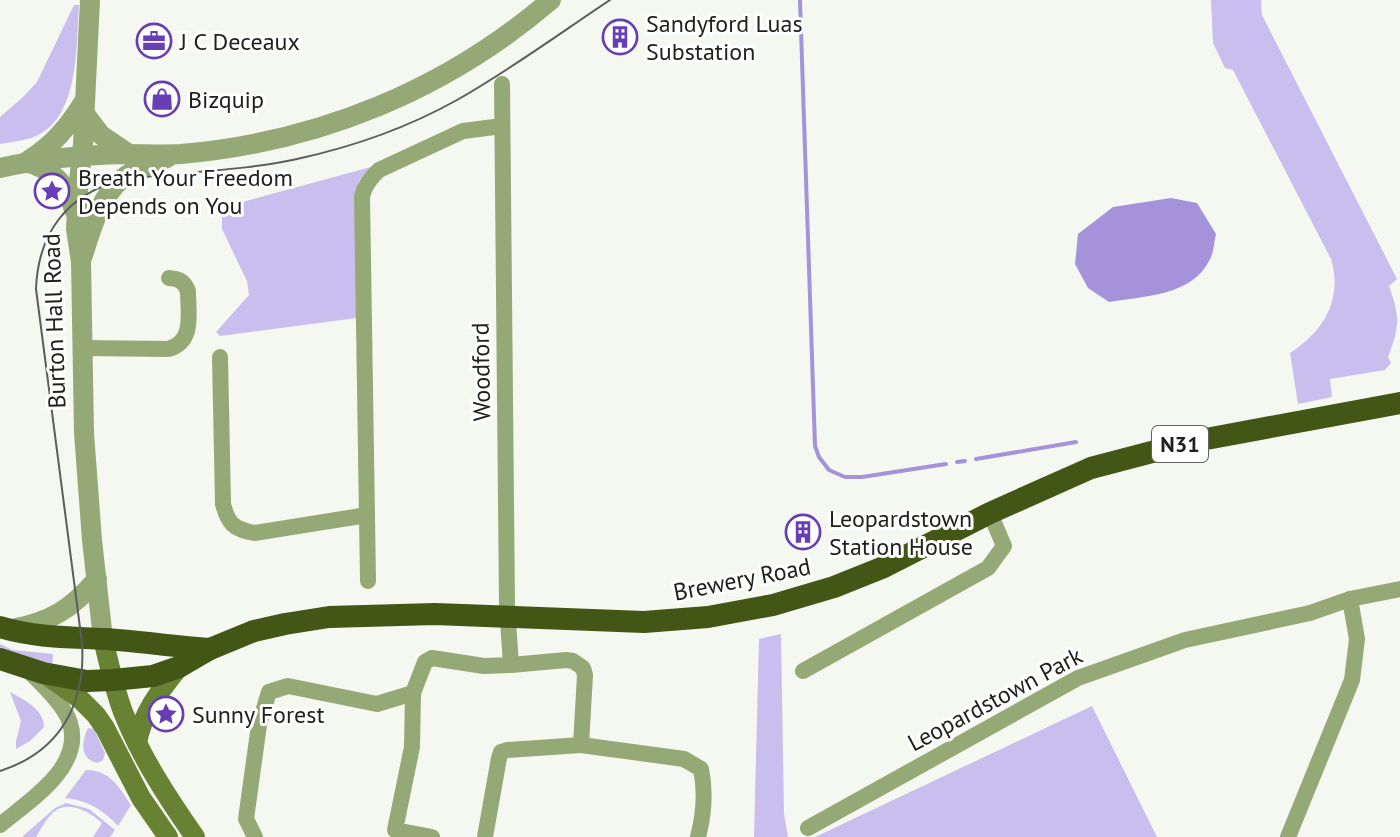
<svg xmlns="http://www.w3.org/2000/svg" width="1400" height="837" viewBox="0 0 1400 837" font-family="'PT Sans',sans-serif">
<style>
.green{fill:#c9beed}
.water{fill:#a493da}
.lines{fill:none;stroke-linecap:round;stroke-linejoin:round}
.stream{stroke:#a493da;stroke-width:4}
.minor{stroke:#95a976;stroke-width:16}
.tertiary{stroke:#95a976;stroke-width:20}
.secondary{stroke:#678233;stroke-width:20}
.trunk{stroke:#425616;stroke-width:22}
.tram{stroke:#5d5e5b;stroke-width:2}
.labels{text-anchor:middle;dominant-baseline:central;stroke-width:6;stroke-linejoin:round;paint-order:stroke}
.shield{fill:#fff;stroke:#636462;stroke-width:2}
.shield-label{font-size:22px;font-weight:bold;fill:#20211f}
.poi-label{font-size:24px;fill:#20211f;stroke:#fff;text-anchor:start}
.street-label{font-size:24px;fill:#20211f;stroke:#fff}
</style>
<rect width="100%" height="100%" fill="#f5f8f1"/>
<!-- green -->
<g class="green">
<path d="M1211 0H1261L1262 15 1397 279 1389 286C1400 317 1400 326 1388 357L1391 363 1385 370 1330 379 1332 397 1298 404 1290 353C1324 331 1343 299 1331 259L1233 70 1225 68 1213 43Z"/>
<path d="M74 5H79C76 46 80 122 31 138 21 141 10 142 0 144V117L23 97 37 82Z"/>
<polygon points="371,167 360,179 355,197 357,318 220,336 216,332 249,295 247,281 222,229 222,217 235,204"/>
<polygon points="781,634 784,814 788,837 754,837 759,639"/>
<polygon points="0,644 13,650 53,654 52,668 0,653"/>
<path d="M10 692C24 700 44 709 44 727L30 741 16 749V741L21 721Z"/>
<polygon points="1092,706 1157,837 815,837"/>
<path d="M88 728 94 729 105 753 103 760 98 763C80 760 81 742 88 728Z"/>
<path d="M86 770C110 770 119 787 131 805L118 826C104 810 87 800 65 798Z"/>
<path d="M66 803 89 809 115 830 110 837H93L102 823C91 813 70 800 55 811 47 817 41 829 36 837H22L55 808Z"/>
</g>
<!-- water -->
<path class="water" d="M1171 198 1197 203 1216 234C1214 242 1214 252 1210 259 1193 296 1144 296 1109 302L1088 288 1075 264 1078 234 1113 207Z"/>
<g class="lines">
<!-- stream -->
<g class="stream">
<polyline points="800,1 815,446 819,457 829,470 845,477 862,477 946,464"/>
<polyline points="976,459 1076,442"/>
<polyline points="957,462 965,461"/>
</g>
<!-- minor -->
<g class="minor">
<path d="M81 348 168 349C195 342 188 313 188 291 184 281 179 279 169 278"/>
<path d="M220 357 223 504C228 524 234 529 254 533L367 515"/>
<path d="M368 581 362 196C365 185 370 178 379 170L463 131 502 126"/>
<polyline points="803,671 988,568 1004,546 990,513"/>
<path d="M581 745 684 759 701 769C706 793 704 814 698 837"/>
<path d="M0 825C29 801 84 767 70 723 65 705 40 683 27 669"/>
<polyline points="808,828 1078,678 1185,640 1310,613 1350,599 1400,589"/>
<polyline points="255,837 246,819 259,725 269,692 288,686 377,704 413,693"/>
<polyline points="432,837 395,830 412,747 413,693 425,662 432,658 484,666 511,665 507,606 502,84"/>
<polyline points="485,837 499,758 501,752 507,750 581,745 585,675 583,668 573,661 566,660 511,665"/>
<polyline points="1288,837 1352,680 1357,639 1350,599"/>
</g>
<!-- tertiary -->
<g class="tertiary">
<polyline points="90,0 83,144 78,190 76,229 81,262 84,433 92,540 103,639"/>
<polyline points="85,114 101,135 129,154"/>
<path d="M29 160C53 145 68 127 83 103"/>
<path d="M26 162C52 169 68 185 74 210"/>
<path d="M0 168C42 158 84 155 127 154 145 154 163 155 181 154 319 142 446 90 551 0"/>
<path d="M82 258C92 228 101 189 132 172 143 166 156 163 167 158"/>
<path d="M12 629C50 622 72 609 97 579"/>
</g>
<!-- secondary -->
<g class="secondary">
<path d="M103 639C109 663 114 688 123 712 141 757 167 797 195 837"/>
<polyline points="45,674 79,698 96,715 105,728 141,798 168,837"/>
<path d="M137 743C142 713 160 691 179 667"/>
</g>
<!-- trunk -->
<g class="trunk">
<path d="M0 627C38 638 66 637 105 639 140 641 175 647 210 649"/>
<polyline points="0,659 43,673 87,681 113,680 153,676 179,667 210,649 254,631 285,624 329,617 435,614 644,622 708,617 773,605 834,587 884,567 990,513 1091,468 1190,442 1400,403"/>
</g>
<!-- tram -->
<path class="tram" d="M0 771C60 752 86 704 82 643L36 289C38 234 66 195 121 180 179 171 238 172 297 159 352 147 407 128 457 100 510 70 559 34 610 0"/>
</g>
<!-- icons -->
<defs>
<g id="building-ring" transform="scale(1.8)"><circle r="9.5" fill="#fff" stroke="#683eb6" stroke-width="1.5"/><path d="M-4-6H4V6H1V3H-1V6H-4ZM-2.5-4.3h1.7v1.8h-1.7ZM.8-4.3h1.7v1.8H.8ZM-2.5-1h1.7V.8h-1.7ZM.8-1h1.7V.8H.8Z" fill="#683eb6"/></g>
<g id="office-ring" transform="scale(1.8)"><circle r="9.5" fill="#fff" stroke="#683eb6" stroke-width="1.5"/><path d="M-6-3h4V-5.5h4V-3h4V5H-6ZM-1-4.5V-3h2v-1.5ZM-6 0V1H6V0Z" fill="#683eb6"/></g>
<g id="shop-ring" transform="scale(1.8)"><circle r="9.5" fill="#fff" stroke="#683eb6" stroke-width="1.5"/><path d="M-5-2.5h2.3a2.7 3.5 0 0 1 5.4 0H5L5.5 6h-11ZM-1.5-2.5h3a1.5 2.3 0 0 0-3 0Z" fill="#683eb6"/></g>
<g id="sight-ring" transform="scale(1.8)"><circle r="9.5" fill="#fff" stroke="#683eb6" stroke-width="1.5"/><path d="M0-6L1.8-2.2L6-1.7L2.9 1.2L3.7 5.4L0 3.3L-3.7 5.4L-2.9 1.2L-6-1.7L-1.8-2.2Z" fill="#683eb6"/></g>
</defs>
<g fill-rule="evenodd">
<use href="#building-ring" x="620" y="37"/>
<use href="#office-ring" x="154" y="41"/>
<use href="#shop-ring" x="162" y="99"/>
<use href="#sight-ring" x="52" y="191"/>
<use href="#building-ring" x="803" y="532"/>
<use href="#sight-ring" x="166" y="714"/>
</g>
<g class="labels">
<!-- shield labels -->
<rect class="shield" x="1152" y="426" width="56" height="36" rx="6"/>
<g class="shield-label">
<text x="1180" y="444">N31</text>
</g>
<!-- poi labels -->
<g class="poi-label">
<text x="646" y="23">Sandyford Luas<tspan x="646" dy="28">Substation</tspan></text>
<text x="180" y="41">J C Deceaux</text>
<text x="188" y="99">Bizquip</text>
<text x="78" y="177">Breath Your Freedom<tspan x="78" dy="28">Depends on You</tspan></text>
<text x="829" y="518">Leopardstown<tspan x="829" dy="28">Station House</tspan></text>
<text x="192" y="714">Sunny Forest</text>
</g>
<!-- street labels -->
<g class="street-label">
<text transform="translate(54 321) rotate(-92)">Burton Hall Road</text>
<text transform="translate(481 372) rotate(-91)">Woodford</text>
<text transform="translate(742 579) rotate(-11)">Brewery Road</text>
<text transform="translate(995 699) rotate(-28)">Leopardstown Park</text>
</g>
</g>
</svg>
